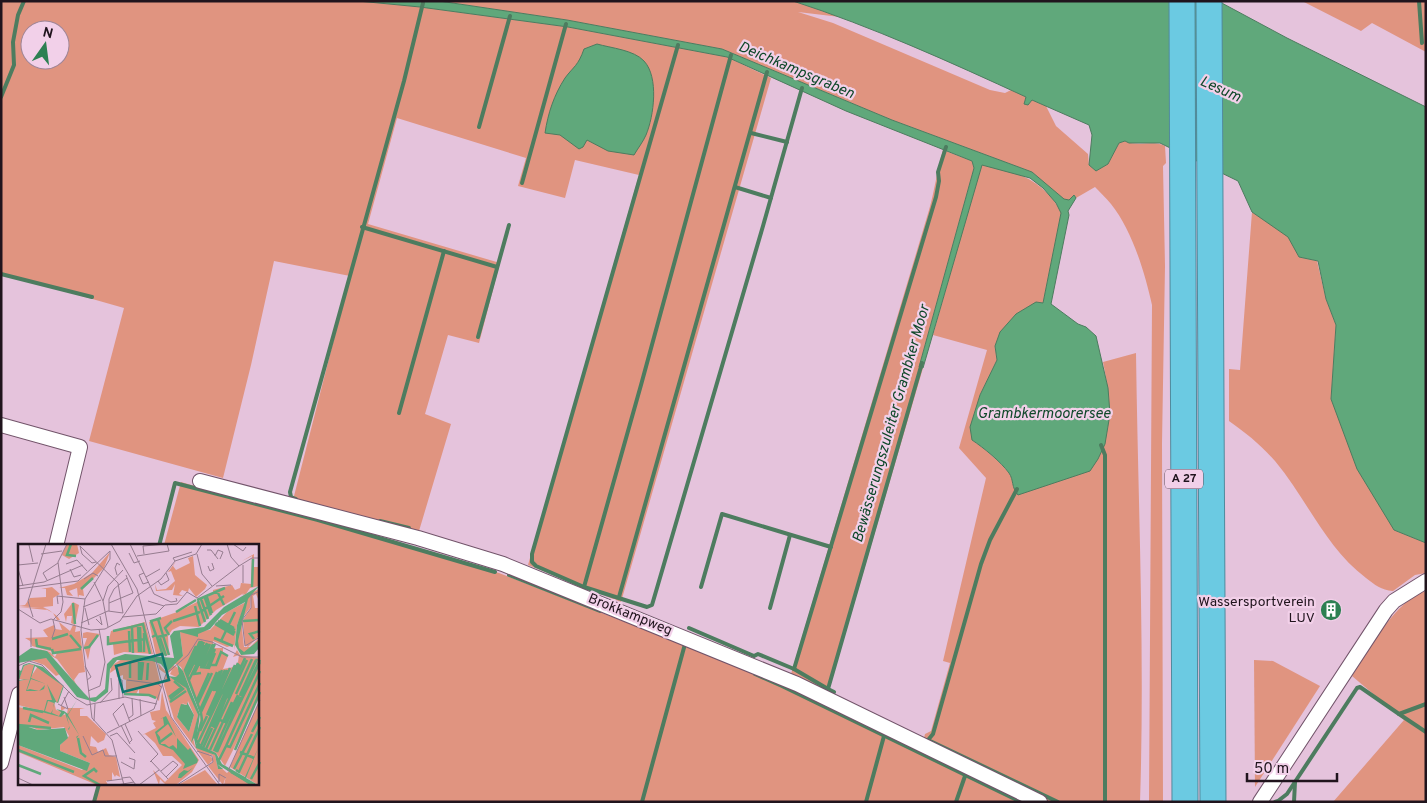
<svg xmlns="http://www.w3.org/2000/svg" width="1427" height="803" viewBox="0 0 1427 803" font-family="Overpass,sans-serif">
<style>
.green{fill:#e09480;fill-rule:evenodd}
.water{fill:#60a87b;stroke:#4d7c5f}
.lines{fill:none;stroke-linecap:round;stroke-linejoin:round}
.stream{stroke:#4d7c5f;stroke-width:4}
.street-casing{stroke:#72546a;stroke-width:16}
.highway-casing{stroke:#518a9d;stroke-width:27}
.street{stroke:#fff;stroke-width:14}
.highway{stroke:#6bcae2;stroke-width:25}
.labels{text-anchor:middle;dominant-baseline:central;stroke-width:4.5;stroke-linejoin:round;paint-order:stroke}
.shield{fill:#f2d0e9;stroke:#5f4c5a;stroke-width:1}
.shield-label{font-size:12px;font-weight:bold;fill:#20141d}
.poi-label{font-size:14px;fill:#20141d;stroke:#f2d0e9;text-anchor:end}
.street-label{font-size:14px;fill:#20141d;stroke:#f2d0e9}
.water-label{font-size:15px;font-style:italic;fill:#0f482a;stroke:#f2d0e9}
.inset-river{fill:none;stroke:#60a87b;stroke-width:2.5}
.inset-road{fill:none;stroke:#967d90;stroke-width:1}
.view{fill:#0f766e;fill-opacity:0.15;stroke:#0f766e;stroke-width:2.5}
.inset-edge{fill:none;stroke:#20141d;stroke-width:2.5}
</style>
<rect width="100%" height="100%" fill="#e5c3dc"/>
<!-- green -->
<g class="green">
<path d="M1 1H358L420 7 568 27 727 57 771 78 621 602 528 565 639 175 575 160 565 198 518 186 526 158 397 118 368 224 500 263 479 343 448 335 425 414 451 424 419 531 293 500 350 276 274 261 251 365 223 478 89 441 124 308 1 273ZM30 30H60V60H30Z"/>
<path d="M439 1H793L840 17 798 12 833 23 990 90 1005 93 1011 90 1026 97 1024 104 1028 105 1032 100 1046 106 1056 126 1088 154 1089 165 1096 171 1108 164 1119 143 1125 141C1137 147 1153 140 1165 146L1166 163 1163 166 1165 266 1162 443 1163 802H1149L1152 305C1145 273 1132 230 1111 204 1106 198 1100 192 1095 187L1076 198 1074 195 1069 201 1063 199 1032 172 892 120 722 49 567 20Z"/>
<polygon points="1302,1 1426,1 1426,52 1372,23 1361,31"/>
<path d="M943 150 972 161 974 168 919 367 923 368 828 693 791 674 929 210C935 189 937 170 943 150Z"/>
<path d="M982 165C1017 170 1044 181 1062 213L1043 303 995 346 997 360 980 395 972 440C984 448 1000 462 1009 473 1014 479 1011 487 1018 494L1098 459C1114 424 1110 397 1103 362L1136 353C1138 503 1145 652 1140 802H1048L923 742 925 734 931 731 950 663 943 661 986 478 959 448 987 350 933 335 979 173Z"/>
<path d="M1252 212 1289 237 1299 257 1317 261 1326 299 1336 325 1331 399 1394 530 1426 543V573L1415 575 1393 591C1381 590 1375 585 1366 578 1325 547 1307 499 1275 461 1261 445 1246 433 1229 421V369L1240 370Z"/>
<polygon points="181,482 499,573 800,690 1019,802 94,802 99,784 258,784 258,546 164,545"/>
<path d="M1426 591V802H1333L1404 720 1352 676C1369 650 1396 599 1426 591Z"/>
<polygon points="1254,660 1273,661 1320,686 1255,787"/>
</g>
<!-- water -->
<g class="water">
<path d="M358 1H439L567 20 722 49 892 120 1032 172 1064 199 1069 200 1074 195 1076 198 1068 211 1069 215 1051 304 1078 324 1086 327 1096 336 1108 388 1110 414 1105 444 1098 459 1090 471 1018 495C1011 487 1014 480 1009 473 1001 462 984 448 972 440L970 427 980 395 997 360 995 346 1000 332 1016 314 1036 302 1043 303 1061 213 1056 203 1043 188 1030 178 982 165 923 368 919 367 974 168 972 161 846 111 727 57 568 27 420 7Z"/>
<path d="M793 1H1218L1287 38 1426 107V543L1394 530 1357 469 1331 399 1336 325 1326 299 1318 261 1299 257 1288 237 1252 212 1238 181 1160 143H1129L1125 141 1119 143 1108 164 1096 171 1089 165 1092 135 1089 125 1032 100 1028 105 1024 104 1026 97C950 62 873 27 793 1Z"/>
<path d="M597 44C611 48 634 50 644 61 659 77 654 116 646 135 643 142 638 148 634 155L608 151 587 140 583 147 579 149 560 135 545 133C548 113 554 95 565 78 574 66 578 66 584 49Z"/>
</g>
<g class="lines">
<!-- stream -->
<g class="stream">
<polyline points="1419,1 1422,43"/>
<polyline points="678,45 532,554 532,562 536,566 584,587 647,607 652,605 763,226 802,88"/>
<polyline points="1,97 14,65 13,42 18,15 24,1"/>
<polyline points="479,127 510,16"/>
<polyline points="751,133 787,142"/>
<polyline points="522,183 566,24"/>
<polyline points="735,187 771,198"/>
<polyline points="362,227 497,267"/>
<polyline points="1,274 92,297"/>
<polyline points="478,337 509,225"/>
<polyline points="399,413 444,251"/>
<polyline points="1101,445 1105,455 1105,802"/>
<polyline points="296,499 291,497 290,492 404,81 423,3"/>
<polyline points="380,521 409,528"/>
<polyline points="159,546 175,483 318,520 495,572"/>
<polyline points="509,575 600,611"/>
<polyline points="584,587 641,385 731,55"/>
<polyline points="701,587 722,514 831,547"/>
<polyline points="619,597 767,72"/>
<polyline points="770,608 790,535"/>
<polyline points="689,628 754,656 758,654 794,669 828,689"/>
<polyline points="794,669 936,197 939,181 938,172 946,147"/>
<polyline points="755,674 782,686 1021,802"/>
<polyline points="834,692 828,689 922,363"/>
<polyline points="1399,714 1426,732"/>
<polyline points="928,740 933,734 981,564 990,540 1017,489"/>
<polyline points="928,740 1058,802"/>
<polyline points="94,802 99,784"/>
<polyline points="642,802 685,644"/>
<polyline points="866,802 884,736"/>
<polyline points="956,802 965,776"/>
<polyline points="1275,802 1278,801 1287,794 1357,688 1360,687 1399,714 1426,704"/>
<polyline points="1294,802 1295,782"/>
</g>
<!-- street casing -->
<g class="street-casing">
<g id="street">
<polyline points="1,425 80,447 56,546"/>
<polyline points="200,481 418,538 503,564 797,684 1040,802"/>
<polyline points="1,763 19,694"/>
<polyline points="1260,802 1386,610 1394,601 1426,581"/>
</g>
</g>
<!-- highway casing -->
<g class="highway-casing">
<g id="highway">
<polyline points="1182,1 1185,802"/>
<polyline points="1209,1 1213,802"/>
</g>
</g>
<!-- street -->
<use href="#street" class="street"/>
<!-- highway -->
<use href="#highway" class="highway"/>
</g>
<!-- icons -->
<defs>
<g id="building-disc" transform="scale(1.125)"><circle r="9.5" fill="#2d8052" stroke="#f2d0e9"/><path d="M-4-6H4V6H1V3H-1V6H-4ZM-2.5-4.3h1.7v1.8h-1.7ZM.8-4.3h1.7v1.8H.8ZM-2.5-1h1.7V.8h-1.7ZM.8-1h1.7V.8H.8Z" fill="#fff"/></g>
</defs>
<g fill-rule="evenodd">
<use href="#building-disc" x="1331" y="610"/>
</g>
<g class="labels">
<!-- shield labels -->
<rect class="shield" x="1165" y="469.5" width="38" height="19" rx="4"/>
<g class="shield-label">
<text x="1184" y="479">A 27</text>
</g>
<!-- poi labels -->
<g class="poi-label">
<text x="1315" y="602">Wassersportverein<tspan x="1315" dy="16">LUV</tspan></text>
</g>
<!-- street labels -->
<g class="street-label">
<text transform="translate(630 615) rotate(22)">Brokkampweg</text>
</g>
<!-- water labels -->
<g class="water-label">
<text transform="translate(796 71) rotate(23)">Deichkampsgraben</text>
<text transform="translate(1220 90) rotate(24)">Lesum</text>
<text x="1044" y="414">Grambkermoorersee</text>
<text transform="translate(892 424) rotate(-74)">Bewässerungszuleiter Grambker Moor</text>
</g>
</g>
<!-- overview -->
<g transform="translate(18 544)">
<rect width="241" height="241" fill="#e5c3dc"/>
<path d="M49 0H59L61 9 51 15 44 11ZM92 8 86 24 65 45 66 52 61 51 60 54 59 44 51 47 55 52 49 51 47 44H41L56 40 74 29ZM236 10V23H241V19V42L232 44 228 50 224 51 226 49 198 66 181 83 162 82 154 86 150 92 151 111H138L131 78 159 68 195 50V46L214 41 217 46 222 44 223 39 233 40 234 12 224 17ZM175 12 177 31 189 41 187 45 178 53 171 44 170 48 164 46 161 50 165 52 155 51 157 40 154 46 138 47 137 40 139 46 148 45 157 37 153 27 150 28 158 17 155 22 158 26 172 19 170 14ZM34 43 42 50 35 54V62L25 63 31 66 39 72 42 76H39L35 69 26 64 29 66 0 63 23 64 0 62 7 61 12 54 28 53V45H23ZM241 45V57L238 50 235 52 237 64H241V92L230 103 227 101 225 76 233 64V51L232 64 223 76 226 103H232L241 94V99L233 108 224 109 218 100 221 77 229 55 233 49ZM55 58 61 61 57 81 53 79 54 72H49L48 78 46 70ZM228 58 219 81 216 106V101L209 103 195 97V104H205V109L210 112 205 125 216 123 220 118 221 111 215 113 219 106 222 111 241 114V154L207 222 198 209 178 199 183 169 163 123 156 119 165 112 162 88 192 86 209 68ZM41 78 52 87 55 81 58 82 57 88 62 87 67 128 61 129 56 136 59 142 39 115 21 105 32 108 37 113 39 109 14 102 12 97 7 94 30 93 25 86 36 81 37 85 44 86ZM127 78 135 110 106 108 96 111 95 100H90L93 87ZM69 88 82 90 73 101 70 116 66 102 69 94H65V89ZM17 113 28 114 42 130 38 132 26 121 10 115ZM104 115 137 117 143 142 141 157 136 152 121 150V145L118 150H108V136L105 135V131L99 133 98 125 92 129 93 122ZM140 119 148 128 155 121 159 123 166 137 152 130 154 126 150 129 151 133 166 141 173 152 180 171 175 194 177 202 197 211 200 225H205L199 220 209 229 211 227 237 241H206L208 232 205 241 190 222 195 218V212L191 210 195 216 190 221 156 175 146 141 148 130 141 125ZM170 157 176 171 171 188 159 173 161 166 168 162 164 159 169 161ZM11 120 16 121 14 131 20 122 45 142 40 159 35 156 30 157 36 158 38 166 43 167V162L48 164 43 167 42 171V172L49 170 50 164H67L62 165V172H69L88 190 86 196 80 199 73 192 72 202 78 203 80 208 88 204 91 211 98 213 102 233 98 231 97 233 94 228V237H88L90 241H79L0 208V201L64 226 72 219 42 207V201L51 192 46 183 20 186 10 181 0 182V163L36 170 0 161V137L6 136 1 135 6 122ZM144 147 148 166 181 216 174 228 158 241H148L142 235 141 241 135 226 147 238 164 221 154 212H145L137 199 127 190 124 191 138 184 135 179 138 177 134 176 132 168 142 166ZM241 157V241H240L212 223ZM187 226 200 241H160Z" fill="#e09480" fill-rule="evenodd"/>
<path d="M241 42 230 55 220 97 221 104 226 108 241 96V104L236 110 223 111 217 101 219 81 227 58 204 71 192 85 180 90V93L162 88 165 112 149 128 143 120 134 117 99 116 92 125 90 148 77 158 59 153 28 114 0 119V113L13 104 29 107 66 149 71 154 78 153 87 145 89 120 95 114 107 110 156 114 152 92 156 87 186 83 206 63ZM11 119 25 123 46 142 40 159 37 158 35 164 36 159 30 157 27 167 33 169 35 165 34 169 41 172 43 168 38 165 46 167 50 170 59 156 50 171 60 189 61 191 59 194 50 185 52 182 51 186 58 193 61 191 49 172 51 181 47 169 43 173 0 162 26 167 29 156H34L29 140 39 159 45 142 17 122 13 134 28 140 13 135 9 146 12 145 21 147 27 141 26 145 21 147H8L12 135 0 137V125L3 127 5 121ZM11 120 16 121 12 135 1 136 6 122ZM159 120 165 127 182 170 178 199 198 209 204 220 227 233 241 202 228 234 240 241H232L199 220 205 225H200L197 211 178 204 176 194 173 199 180 171 168 144 150 132 158 133 161 130ZM169 158 176 171 171 188 159 173 163 160 169 161ZM148 172 155 186 158 193 150 180 139 189 142 193 143 200H147L151 203 155 201 159 205V194L170 206 172 204 180 216 179 219 176 223 163 234H160L161 230 166 226 170 227 176 223 179 219 165 225 167 220 155 206 141 200 137 188 146 181 145 174 142 175ZM4 181 20 186 47 184 50 194 42 201V207L72 219 69 227 0 201V182Z" fill="#60a87b" fill-rule="evenodd"/>
<path class="inset-river" d="M53 0 49 11 58 12M234 43 235 15M63 45 75 34M199 47 206 61M189 53 194 69M187 54 193 71M183 55 190 75M179 56 207 44M180 57 187 78M55 59 57 80M177 62 182 82M184 67 206 52M158 68 178 56M140 75 151 111M202 76 216 84M155 77 182 68M200 77 217 86M225 77 242 76M200 78 217 88M198 79 217 89M197 80 216 91M113 83 125 80 132 110M120 83 121 108M122 83 123 108M114 84 115 109M95 87 113 83M111 87 112 108M126 89V108M52 91 63 104M151 91 147 84 154 77M90 92V100L127 95M134 93 138 91 133 77 143 74M142 94 148 112M196 94 215 102M18 95 19 102 33 105M34 95 50 90M236 95 232 90 242 87M203 97 217 68M178 102 167 126 183 169 184 176 178 196 182 202M66 104 71 103 80 91M34 105 35 109 63 105M145 112 139 93 149 91M121 118V136M177 121 186 101M193 121H198L203 108 210 112M182 122 192 100M182 123 191 124 197 109M184 123 195 100M186 123 197 100M189 123 197 105M168 128 182 97M183 129 176 130 191 100M169 130 184 97M169 133 186 98M112 134V118M122 135V118M123 135 124 118M123 136 125 118M129 136 130 119M171 136 189 99M195 147 204 126M197 147 207 126M106 150 131 151 138 154M204 150 216 123M218 150 234 115M222 151 238 116M206 152 221 120M222 152 239 115M151 153 164 143M207 153 222 121M224 153 242 116M208 154 223 121M209 154 227 114M152 155 165 145 156 137M179 156 191 129M152 158 168 147M180 159 194 129M5 164 25 168M182 166 199 128M183 168 202 127M189 171 209 126M191 172 212 124M202 176 207 178 220 151M11 178 13 171 31 179M0 181 33 184M192 182 220 119M194 183 207 153M196 184 208 154M182 187 189 172M234 188 242 173M60 194 63 209 68 213M142 198 154 189M180 199 217 121M183 202 192 182M208 202 242 127M209 202 212 203 242 139M185 204 194 184M188 205 229 116M0 206 56 228M192 206 214 158M217 206 242 148M196 207 221 152M198 208 242 118M199 208 223 153M222 208 236 214M201 216 208 202M0 221 23 230M216 225 234 190M218 226 221 228 242 183M79 228 76 225 66 232 82 241M213 228 231 238M233 235 242 218"/>
<path class="inset-road" d="M93 0 119 45 153 173 202 241M112 0 136 50 153 58 159 57 158 54M209 0 213 13 221 22M215 0 225 7 228 3M11 1 15 18M62 2 100 39 105 69M62 2 64 10 74 19 78 18M189 6H193L200 15M92 7V15L67 55 63 86 74 174 94 196 106 241M111 9 116 19 122 17M23 10 44 7M179 10 184 30 194 42M119 12 151 7 149 0 125 2 126 10M197 12 200 6 205 8 202 15M157 17 155 14 174 8M48 20 59 16 69 27M0 21 20 19M190 22 192 27 196 25 194 19M221 22 234 14H242M0 25 5 42M52 25 56 33 63 31M126 29 121 31 125 40 131 38M99 31 97 24 99 19 102 21M128 33 142 25M66 35 75 29 80 32M29 36 25 29 40 19M140 37 143 41 151 36 148 29M76 38 85 57 90 83M225 39V21M0 42 26 38 65 21M198 42 213 41M0 45 60 37 92 7M242 47 233 51V64L224 76 227 102 242 93M85 57 90 42 105 26M130 57 146 62M91 59 115 49 108 31M40 60 39 52 67 55M65 63 83 56M67 64 71 81M0 65 22 79 33 75 73 86 87 85 102 77 119 52 143 35 157 17 178 10 184 0M91 67V55L96 45 109 34M15 73 10 57 28 0M104 73 138 70 147 61 159 60 169 48 179 54 221 22M78 75 84 81 82 72M35 76 43 68 45 58 40 18 49 0M63 79 90 67 105 69M13 85V103M34 94 37 85 35 76M0 122 11 117 24 121 57 154 69 161 107 153 139 160M67 122 73 133 69 136M109 136 140 140 143 143M70 147 82 142 87 118 81 85M101 155V135L104 136 105 154M122 155 123 172M82 159 94 146 93 134M105 159 112 178M40 160 50 165 46 153M43 162 51 147M111 174 115 171 114 154M76 177 77 160M107 180 114 196 111 199M103 181 112 200M101 182 95 170 105 160M120 187 140 210 132 218M89 189 136 165 148 130 170 111 180 95 194 98 224 113H242M65 192 74 211 85 206 87 212H99M92 192 99 189 117 209M133 217 150 235M103 218 116 225 117 216 111 214M143 227 155 217 160 221 148 233M210 227 242 156M0 234 15 241M104 234 112 233 118 241M89 237 104 235M201 238V230L208 234M99 241 116 238M121 241 141 226M159 241 195 218 194 212 179 207"/>
<path class="view" d="M144 110 151 136 105 148 98 122Z"/>
<rect width="241" height="241" class="inset-edge"/>
</g>
<!-- border -->
<rect width="1427" height="803" fill="none" stroke="#20141d" stroke-width="5"/>
<!-- north arrow -->
<g transform="translate(45 45) rotate(14)"><circle r="24" fill="#f2d0e9" stroke="#9e8597"/>
<path d="M0-4L9 19L0 12L-9 19Z" fill="#2d8052"/>
<text y="-8" font-size="14" font-weight="bold" text-anchor="middle" fill="#20141d">N</text>
</g>
<!-- scale -->
<path d="M1247 773v8h90v-8" fill="none" stroke="#20141d" stroke-width="2.5"/>
<text x="1254" y="773" font-size="15" fill="#20141d" stroke="#f2d0e9" stroke-width="4" paint-order="stroke">50 m</text>
</svg>
